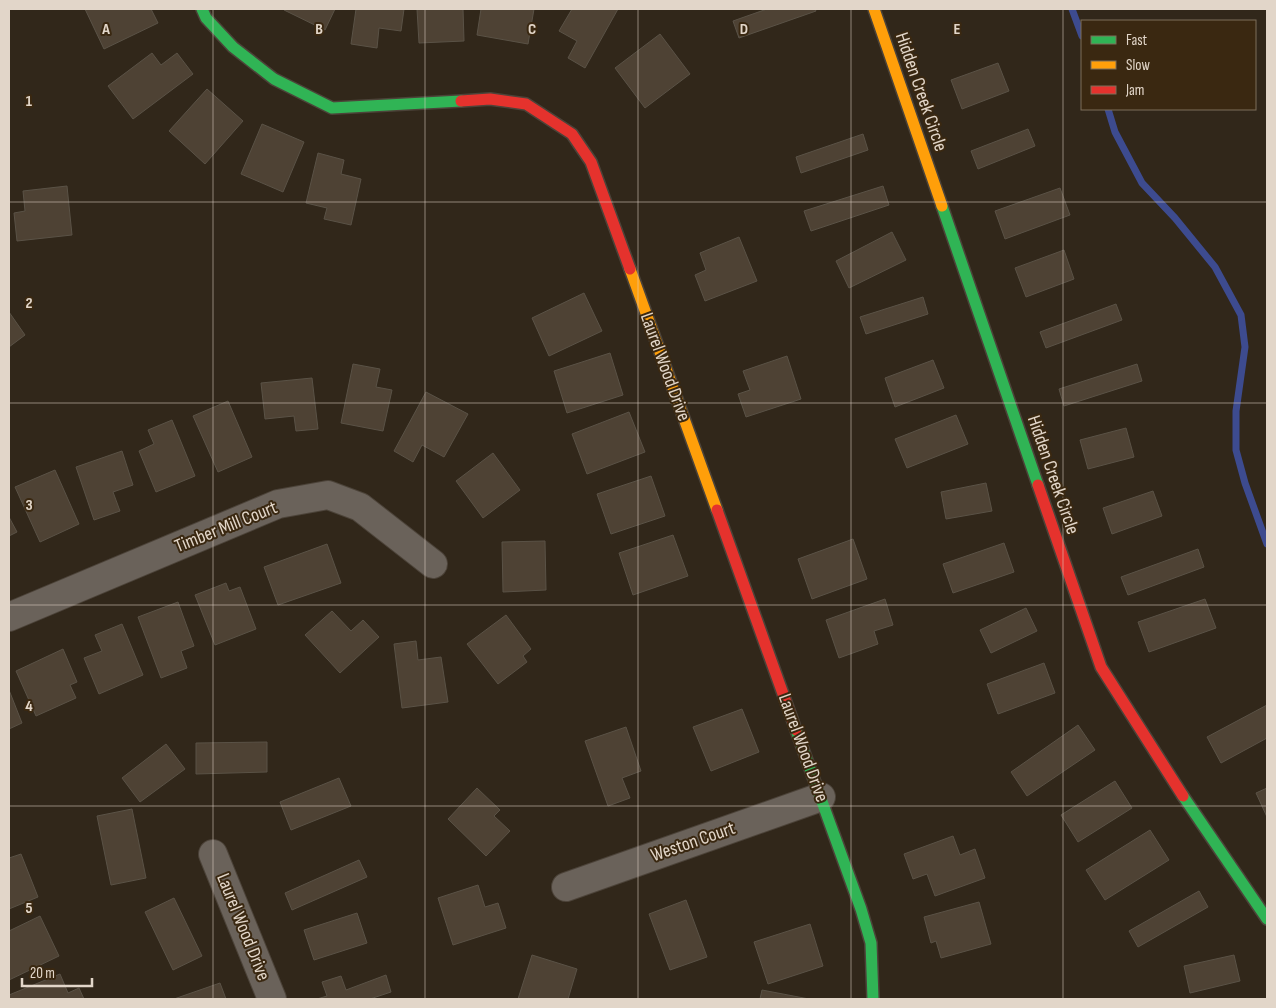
<svg xmlns="http://www.w3.org/2000/svg" width="1276" height="1008" viewBox="0 0 1276 1008" font-family="'Sofia Sans Condensed',sans-serif">
<style>
.lines{fill:none;stroke-linecap:round;stroke-linejoin:round}
.stream{stroke:#3d4b8f;stroke-width:7}
.building{fill:#4e4234;stroke:#5a5246}
.street-casing{stroke:#4c4339;stroke-width:30}
.fast-casing{stroke:#4c4339;stroke-width:14}
.slow-casing{stroke:#4c4339;stroke-width:14}
.jam-casing{stroke:#4c4339;stroke-width:14}
.street{stroke:#6a625a;stroke-width:28}
.fast{stroke:#30b455;stroke-width:11}
.slow{stroke:#ff9f0a;stroke-width:11}
.jam{stroke:#e5322d;stroke-width:11}
.grid{fill:none;stroke:#e2d6c9;stroke-width:1;stroke-opacity:0.55}
.labels{text-anchor:middle;dominant-baseline:central;stroke-width:4;stroke-linejoin:round;paint-order:stroke}
.street-label{font-size:19px;fill:#e2d6c9;stroke:#3a2811}
.grid-label{font-size:16px;text-anchor:middle;font-weight:bold;fill:#e2d6c9;stroke:#3a2811;stroke-width:4;stroke-linejoin:round;paint-order:stroke}
</style>
<rect width="100%" height="100%" fill="#31271a"/>
<g class="lines">
<!-- stream -->
<g class="stream">
<polyline points="1072,9 1082,36"/>
<polyline points="1108,109 1115,132 1142,183 1175,218 1215,267 1241,315 1245,347 1236,411 1236,450 1245,483 1267,544"/>
</g>
</g>
<!-- building -->
<g class="building">
<polygon points="85,9 151,9 158,23 104,49"/>
<polygon points="285,9 335,9 325,30 284,10"/>
<polygon points="356,9 404,9 401,31 379,28 377,48 351,44"/>
<polygon points="417,9 463,9 464,41 419,43"/>
<polygon points="481,9 534,9 528,44 477,35"/>
<polygon points="572,9 618,9 585,68 568,58 577,41 559,31"/>
<polygon points="767,9 815,9 816,11 739,38 733,21"/>
<polygon points="660,34 690,74 645,108 615,68"/>
<polygon points="152,53 161,65 177,53 193,74 133,119 108,86"/>
<polygon points="998,63 1009,91 962,109 951,80"/>
<polygon points="207,89 243,121 205,164 169,131"/>
<polygon points="262,124 304,142 283,192 241,174"/>
<polygon points="1028,129 1035,146 978,169 971,151"/>
<polygon points="863,134 868,150 801,173 796,157"/>
<polygon points="318,153 344,160 341,174 361,179 351,225 324,219 327,208 306,203"/>
<polygon points="67,186 72,235 17,241 14,213 25,211 23,191"/>
<polygon points="883,186 889,205 811,231 804,211"/>
<polygon points="1060,188 1070,215 1005,239 995,211"/>
<polygon points="892,232 906,260 849,288 836,261"/>
<polygon points="739,237 757,281 705,301 695,275 706,270 700,253"/>
<polygon points="1064,250 1074,279 1026,297 1015,268"/>
<polygon points="584,293 602,331 549,356 532,318"/>
<polygon points="923,297 928,314 866,334 860,317"/>
<polygon points="1116,304 1122,320 1046,348 1040,332"/>
<polygon points="9,312 25,335 9,347"/>
<polygon points="610,353 623,395 567,413 554,371"/>
<polygon points="787,356 801,399 746,417 738,394 750,390 743,371"/>
<polygon points="933,360 944,388 895,407 885,378"/>
<polygon points="353,364 380,369 376,387 392,390 383,431 341,423"/>
<polygon points="1137,364 1142,381 1064,406 1059,389"/>
<polygon points="312,378 318,429 296,431 294,416 265,419 261,383"/>
<polygon points="426,392 468,414 444,457 422,445 413,462 394,451"/>
<polygon points="228,401 252,457 218,472 193,416"/>
<polygon points="629,412 645,452 587,474 572,434"/>
<polygon points="956,415 968,444 907,468 895,439"/>
<polygon points="172,420 195,476 156,492 139,451 154,444 148,430"/>
<polygon points="1126,428 1134,457 1088,469 1080,440"/>
<polygon points="122,451 133,485 113,492 120,511 94,520 76,467"/>
<polygon points="493,453 520,490 483,518 456,481"/>
<polygon points="55,470 79,524 40,542 15,487"/>
<polygon points="651,476 665,516 611,534 597,494"/>
<polygon points="986,483 992,511 946,519 941,492"/>
<polygon points="1153,491 1162,516 1112,534 1103,508"/>
<polygon points="9,517 17,532 9,536"/>
<polygon points="673,535 688,576 633,595 619,553"/>
<polygon points="853,539 867,579 812,599 798,559"/>
<polygon points="545,541 546,590 503,592 502,542"/>
<polygon points="1004,543 1014,572 953,593 943,564"/>
<polygon points="327,544 341,583 278,605 264,567"/>
<polygon points="1198,549 1204,567 1128,595 1121,577"/>
<polygon points="226,583 229,591 240,587 256,629 215,645 195,595"/>
<polygon points="885,599 893,625 874,631 878,644 839,658 826,620"/>
<polygon points="1205,599 1216,628 1149,652 1138,622"/>
<polygon points="178,602 194,646 181,651 187,668 161,678 138,617"/>
<polygon points="1026,608 1037,631 991,653 980,630"/>
<polygon points="332,611 351,631 363,620 379,637 340,673 305,635"/>
<polygon points="506,615 531,649 523,656 527,662 498,684 467,644"/>
<polygon points="122,624 143,675 99,694 84,658 102,651 95,635"/>
<polygon points="416,641 418,660 441,657 448,702 402,708 394,644"/>
<polygon points="63,649 77,682 70,685 76,698 36,716 16,671"/>
<polygon points="1044,663 1055,693 998,714 987,684"/>
<polygon points="9,690 22,723 9,729"/>
<polygon points="1267,705 1267,738 1221,763 1207,737"/>
<polygon points="742,709 759,752 711,771 693,727"/>
<polygon points="1078,725 1095,750 1027,796 1011,772"/>
<polygon points="626,727 641,771 622,778 630,798 608,806 585,741"/>
<polygon points="267,742 267,772 196,774 196,743"/>
<polygon points="166,744 185,769 140,802 122,778"/>
<polygon points="339,778 351,806 291,830 280,802"/>
<polygon points="1115,781 1132,808 1078,842 1061,815"/>
<polygon points="477,788 500,810 494,816 510,831 486,856 448,819"/>
<polygon points="1267,788 1267,817 1256,793"/>
<polygon points="132,809 146,878 111,885 97,816"/>
<polygon points="1150,830 1169,860 1105,900 1086,870"/>
<polygon points="953,836 960,855 975,849 985,878 935,896 927,874 913,879 904,854"/>
<polygon points="21,854 38,897 9,909 9,858"/>
<polygon points="359,860 367,877 292,910 285,893"/>
<polygon points="478,885 485,907 498,903 506,928 453,945 438,898"/>
<polygon points="1199,891 1208,907 1138,947 1129,931"/>
<polygon points="174,898 202,956 173,970 145,912"/>
<polygon points="686,900 707,957 670,970 649,914"/>
<polygon points="979,902 991,944 941,958 936,941 931,943 924,917"/>
<polygon points="357,913 367,943 314,960 304,930"/>
<polygon points="40,916 59,956 9,980 9,931"/>
<polygon points="810,924 823,966 768,984 754,942"/>
<polygon points="532,955 577,969 568,999 518,999"/>
<polygon points="1234,955 1240,981 1190,993 1184,966"/>
<polygon points="60,974 68,993 79,988 84,999 9,999 9,995"/>
<polygon points="386,975 391,992 370,999 317,999 327,996 322,982 341,976 346,990"/>
<polygon points="220,983 226,999 174,999"/>
<polygon points="762,990 809,999 760,999"/>
</g>
<g class="lines">
<!-- street casing -->
<g class="street-casing">
<g id="street">
<polyline points="9,617 278,504 328,495 360,507 433,564"/>
<polyline points="213,854 272,999"/>
<polyline points="566,887 821,797"/>
</g>
</g>
<!-- fast casing -->
<g class="fast-casing">
<g id="fast">
<polyline points="202,9 206,18 233,47 274,79 332,108 461,101"/>
<polyline points="942,206 1038,485"/>
<polyline points="796,730 861,909 871,943 873,999"/>
<polyline points="1183,796 1267,919"/>
</g>
</g>
<!-- slow casing -->
<g class="slow-casing">
<g id="slow">
<polyline points="874,9 942,206"/>
<polyline points="630,269 717,510"/>
</g>
</g>
<!-- jam casing -->
<g class="jam-casing">
<g id="jam">
<polyline points="461,101 490,99 526,104 572,134 591,162 630,269"/>
<polyline points="1038,485 1101,667 1183,796"/>
<polyline points="717,510 796,730"/>
</g>
</g>
<!-- street -->
<use href="#street" class="street"/>
<!-- fast -->
<use href="#fast" class="fast"/>
<!-- slow -->
<use href="#slow" class="slow"/>
<!-- jam -->
<use href="#jam" class="jam"/>
</g>
<!-- grid -->
<path class="grid" d="M213 9V999M425 9V999M638 9V999M851 9V999M1063 9V999M9 202H1267M9 403H1267M9 605H1267M9 806H1267"/>
<g class="labels">
<!-- street labels -->
<g class="street-label">
<text transform="translate(921 92) rotate(71)">Hidden Creek Circle</text>
<text transform="translate(665 367) rotate(70)">Laurel Wood Drive</text>
<text transform="translate(1053 475) rotate(71)">Hidden Creek Circle</text>
<text transform="translate(226 527) rotate(-22)">Timber Mill Court</text>
<text transform="translate(803 748) rotate(70)">Laurel Wood Drive</text>
<text transform="translate(693 842) rotate(-19)">Weston Court</text>
<text transform="translate(243 927) rotate(68)">Laurel Wood Drive</text>
</g>
</g>
<g class="grid-label">
<text x="106" y="34">A</text>
<text x="319" y="34">B</text>
<text x="532" y="34">C</text>
<text x="744" y="34">D</text>
<text x="957" y="34">E</text>
<text x="29" y="106">1</text>
<text x="29" y="308">2</text>
<text x="29" y="510">3</text>
<text x="29" y="711">4</text>
<text x="29" y="913">5</text>
</g>
<!-- border -->
<rect width="1276" height="1008" fill="none" stroke="#e2d6c9" stroke-width="20"/>
<!-- legend -->
<rect x="1081" y="20" width="175" height="90" fill="#3a2811" stroke="#7d6e5b"/>
<rect x="1091" y="36" width="25" height="8" fill="#30b455" stroke="#7d6e5b"/>
<text x="1126" y="45" font-size="15" fill="#e2d6c9">Fast</text>
<rect x="1091" y="61" width="25" height="8" fill="#ff9f0a" stroke="#7d6e5b"/>
<text x="1126" y="70" font-size="15" fill="#e2d6c9">Slow</text>
<rect x="1091" y="86" width="25" height="8" fill="#e5322d" stroke="#7d6e5b"/>
<text x="1126" y="95" font-size="15" fill="#e2d6c9">Jam</text>
<!-- scale -->
<path d="M22 978v8h70v-8" fill="none" stroke="#e2d6c9" stroke-width="2.5"/>
<text x="30" y="978" font-size="15" fill="#e2d6c9" stroke="#3a2811" stroke-width="4" paint-order="stroke">20 m</text>
</svg>
